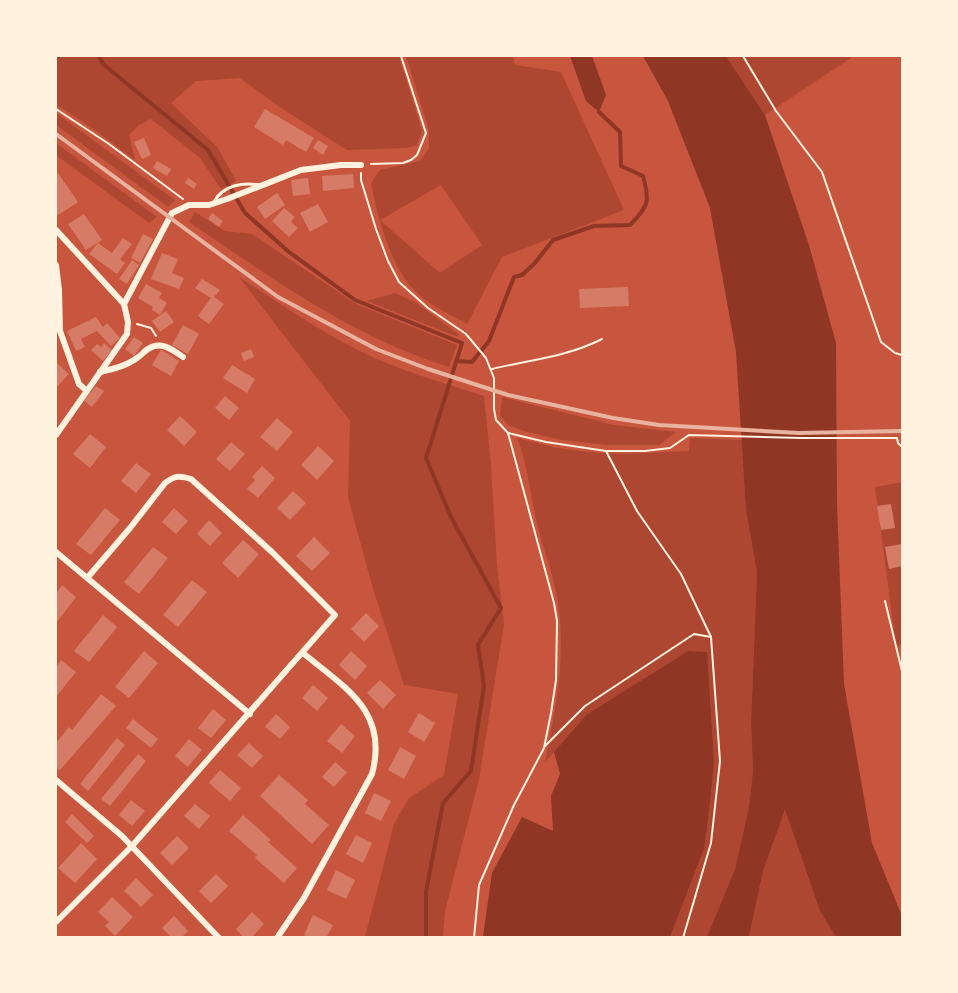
<svg xmlns="http://www.w3.org/2000/svg" width="958" height="993" viewBox="0 0 958 993" font-family="Arial,sans-serif">
<style>
.green{fill:#ae4732;fill-rule:evenodd}
.water{fill:#8f3625}
.lines{fill:none;stroke-linecap:round;stroke-linejoin:round}
.stream{stroke:#8f3625;stroke-width:4}
.building{fill:#d67c66}
.path{stroke:#fff3e0;stroke-width:2}
.service{stroke:#fff3e0;stroke-width:3}
.minor{stroke:#fff3e0;stroke-width:6}
.rail{stroke:#e9b49f;stroke-width:4}
</style>
<rect width="100%" height="100%" fill="#c8553d"/>
<!-- green -->
<g class="green">
<polygon points="56,56 399,56 422,131 417,145 407,148 347,150 278,106 240,78 196,81 171,103 218,148 236,181 221,189 200,158 151,119 139,125 129,135 135,160 95,130 56,104"/>
<path d="M406 56H513L515 65 561 72 624 210 502 257 467 324C452 315 435 308 422 297 392 274 378 219 371 183L380 170 420 161 429 148V130ZM441 185 482 245 440 273 380 220Z"/>
<polygon points="726,56 854,56 765,115"/>
<polygon points="56,113 175,200 168,207 160,201 56,125"/>
<polygon points="56,143 64,149 157,217 149,223 56,155"/>
<path d="M195 212 225 231 252 234 356 304 457 345 449 367C353 337 271 278 189 222Z"/>
<path d="M239 277C281 304 322 333 366 354 404 372 445 383 484 396L491 465 497 565 504 625 479 779 445 911 443 937H365L394 824 409 798 444 775 458 694 404 685 373 589 348 497 350 421Z"/>
<polygon points="395,293 415,302 458,334 458,337 367,301"/>
<polygon points="502,397 614,425 676,432 659,445 607,445 562,440 527,432 508,425 500,415"/>
<path d="M517 438 557 448 589 452 623 454 689 451 690 438 742 440 746 510 757 572 751 723 753 770 749 807 735 869 707 937H670L704 849 714 763 688 651 586 715 545 762C556 708 566 658 558 603 554 575 543 549 537 523 530 494 528 465 517 438Z"/>
<polygon points="902,482 902,644 896,646 875,487"/>
<polygon points="785,810 820,911 836,937 749,938 763,871"/>
</g>
<!-- water -->
<g class="water">
<polygon points="570,56 592,56 606,95 599,112 586,101"/>
<polygon points="643,56 726,56 765,115 809,245 836,343 837,504 844,684 872,843 902,916 902,937 836,937 820,911 785,810 763,871 749,937 707,937 735,869 749,807 753,770 751,723 757,572 746,510 736,352 710,208 668,101"/>
<polygon points="688,651 707,652 714,763 709,811 704,849 670,937 483,937 492,873 522,817 553,831 551,796 560,774 554,752 586,715"/>
</g>
<g class="lines">
<!-- stream -->
<g class="stream">
<polyline points="99,56 103,64 208,150 245,213 289,252 355,300 462,343 426,458 451,517 501,608 478,645 484,686 471,771 443,803 426,892 426,938"/>
<path d="M456 361 472 362 489 341 514 277 522 275 534 264 553 240 594 226 630 225C649 206 650 201 643 176L621 166 620 132 599 112"/>
</g>
</g>
<!-- building -->
<g class="building">
<polygon points="265,109 314,138 306,152 286,140 283,145 254,127"/>
<polygon points="144,138 151,155 142,159 134,142"/>
<polygon points="318,140 328,146 323,155 313,148"/>
<polygon points="157,161 171,169 167,176 153,168"/>
<polygon points="58,173 78,202 58,215 56,212 56,175"/>
<polygon points="353,174 354,188 323,191 322,176"/>
<polygon points="188,178 197,184 194,189 185,183"/>
<polygon points="308,178 310,194 293,196 291,180"/>
<polygon points="277,193 285,205 265,219 257,207"/>
<polygon points="318,204 328,222 310,232 300,213"/>
<polygon points="284,208 295,217 291,222 298,228 289,237 272,221"/>
<polygon points="212,213 223,221 219,227 208,219"/>
<polygon points="84,214 102,240 86,250 68,224"/>
<polygon points="143,234 153,239 140,263 131,258"/>
<polygon points="123,238 132,244 120,259 125,263 117,274 89,254 98,243 112,253"/>
<polygon points="162,253 178,259 172,273 184,278 179,289 151,279"/>
<polygon points="132,260 139,265 127,284 119,279"/>
<polygon points="202,279 220,290 214,297 224,304 209,324 198,316 211,298 195,288"/>
<polygon points="146,284 162,293 159,298 167,303 160,315 152,310 153,307 138,298"/>
<polygon points="628,287 629,306 580,308 579,289"/>
<polygon points="166,311 174,322 160,332 152,321"/>
<polygon points="96,317 103,327 107,323 120,338 111,346 97,331 81,339 85,347 76,351 67,331"/>
<polygon points="183,325 199,334 188,354 172,345"/>
<polygon points="134,337 143,343 134,356 125,349"/>
<polygon points="104,343 112,350 103,361 91,350 97,344 101,347"/>
<polygon points="251,349 254,357 244,361 241,353"/>
<polygon points="161,350 179,361 171,376 152,365"/>
<polygon points="56,362 69,374 57,387 56,386"/>
<polygon points="232,365 255,379 247,393 223,378"/>
<polygon points="96,386 104,391 92,407 84,401"/>
<polygon points="225,396 239,408 229,420 215,408"/>
<polygon points="180,416 197,432 184,446 167,430"/>
<polygon points="277,418 293,432 277,451 260,437"/>
<polygon points="90,434 106,447 90,468 73,454"/>
<polygon points="231,442 245,454 230,471 216,459"/>
<polygon points="318,446 334,461 317,480 301,465"/>
<polygon points="136,463 151,474 136,493 121,481"/>
<polygon points="262,466 275,478 258,498 247,489 255,480 252,477"/>
<polygon points="293,491 306,503 290,520 277,508"/>
<polygon points="891,504 895,528 881,530 877,506"/>
<polygon points="105,508 120,520 91,555 76,544"/>
<polygon points="174,508 188,521 176,534 162,522"/>
<polygon points="209,520 222,533 210,546 197,534"/>
<polygon points="314,537 330,553 312,571 296,556"/>
<polygon points="243,540 259,554 238,578 222,563"/>
<polygon points="902,544 902,566 889,569 885,547"/>
<polygon points="153,547 168,558 139,594 124,582"/>
<polygon points="192,580 207,592 178,627 163,615"/>
<polygon points="62,585 76,597 56,623 56,594"/>
<polygon points="366,613 379,626 364,642 351,629"/>
<polygon points="103,615 117,627 89,662 74,651"/>
<polygon points="144,651 158,663 129,698 115,687"/>
<polygon points="351,651 367,666 355,680 339,665"/>
<polygon points="61,660 76,672 56,697 56,668"/>
<polygon points="380,680 396,695 383,709 367,693"/>
<polygon points="313,685 328,698 317,711 302,698"/>
<polygon points="101,694 116,706 60,770 56,767 56,743 69,727 72,730"/>
<polygon points="213,709 226,720 211,738 198,728"/>
<polygon points="419,713 435,723 424,742 408,732"/>
<polygon points="276,714 290,727 280,739 265,727"/>
<polygon points="133,719 158,739 151,748 126,728"/>
<polygon points="341,724 355,736 342,753 327,741"/>
<polygon points="117,738 125,745 88,791 80,784"/>
<polygon points="189,739 202,750 188,767 175,756"/>
<polygon points="249,743 263,756 252,768 237,755"/>
<polygon points="400,747 416,756 404,779 388,770"/>
<polygon points="138,754 146,761 110,806 101,799"/>
<polygon points="335,762 347,772 334,787 322,777"/>
<polygon points="220,770 241,788 230,801 209,783"/>
<polygon points="279,775 308,800 305,804 329,825 312,844 260,796"/>
<polygon points="374,793 391,801 381,821 365,813"/>
<polygon points="131,800 145,811 132,826 119,815"/>
<polygon points="195,804 210,816 199,829 184,816"/>
<polygon points="72,814 94,836 87,843 65,822"/>
<polygon points="243,815 271,840 268,842 297,868 284,883 255,858 257,855 229,831"/>
<polygon points="356,835 372,843 363,863 346,854"/>
<polygon points="177,836 189,848 172,865 160,853"/>
<polygon points="81,843 97,859 75,883 58,868"/>
<polygon points="336,870 355,880 346,899 327,890"/>
<polygon points="216,874 228,886 211,903 199,891"/>
<polygon points="136,878 153,895 141,907 124,891"/>
<polygon points="112,897 133,917 115,936 105,926 109,922 98,912"/>
<polygon points="252,912 264,924 251,938 244,938 236,929"/>
<polygon points="313,915 333,925 326,938 309,938 304,935"/>
<polygon points="174,916 188,931 181,938 172,938 162,928"/>
</g>
<g class="lines">
<!-- path -->
<g class="path">
<polyline points="743,56 776,111 822,172 881,342 895,353 902,355"/>
<polyline points="56,109 109,144 183,199"/>
<polyline points="371,164 403,163 411,160 417,155 426,133 401,56"/>
<polyline points="361,173 361,180 376,229 388,261 399,282 428,308 466,334 486,358 494,378 494,409 496,420 508,433 546,442 606,451 645,451 670,448 689,435 801,438 897,438 898,443 902,447"/>
<polyline points="137,324 151,328 156,336"/>
<path d="M492 369C529 360 567 357 602 339"/>
<polyline points="606,451 637,511 681,574 711,637 720,761 711,843 683,938"/>
<polyline points="885,601 902,671"/>
<polyline points="545,746 585,706 694,634 711,637"/>
<polyline points="474,938 479,885 514,805 544,748 551,713 556,680 557,621 554,603 508,433"/>
</g>
<!-- service -->
<path class="service" d="M214 202C223 185 243 182 260 185"/>
<!-- minor -->
<g class="minor">
<polyline points="56,230 124,304"/>
<polyline points="56,265 59,290 60,331 79,384 87,391"/>
<path d="M100 372C113 369 126 366 137 358 141 356 144 351 148 349 161 340 173 350 183 357"/>
<polyline points="56,435 127,334 128,322 124,304 172,213 189,205 209,205 227,199 301,170 341,165 361,165"/>
<polyline points="56,552 250,714"/>
<polyline points="56,780 122,836 219,938"/>
<path d="M56 922 132 846 335 615 272 552 191 479C180 475 174 476 165 483L130 528 88 577"/>
<path d="M277 938 304 898 372 774C389 711 345 688 303 653"/>
</g>
<!-- rail -->
<polyline class="rail" points="56,134 278,297 376,349 428,369 508,395 613,418 659,425 799,433 902,431"/>
</g>
<!-- border -->
<rect width="958" height="993" fill="none" stroke="#fff3e0" stroke-width="114"/>
</svg>
